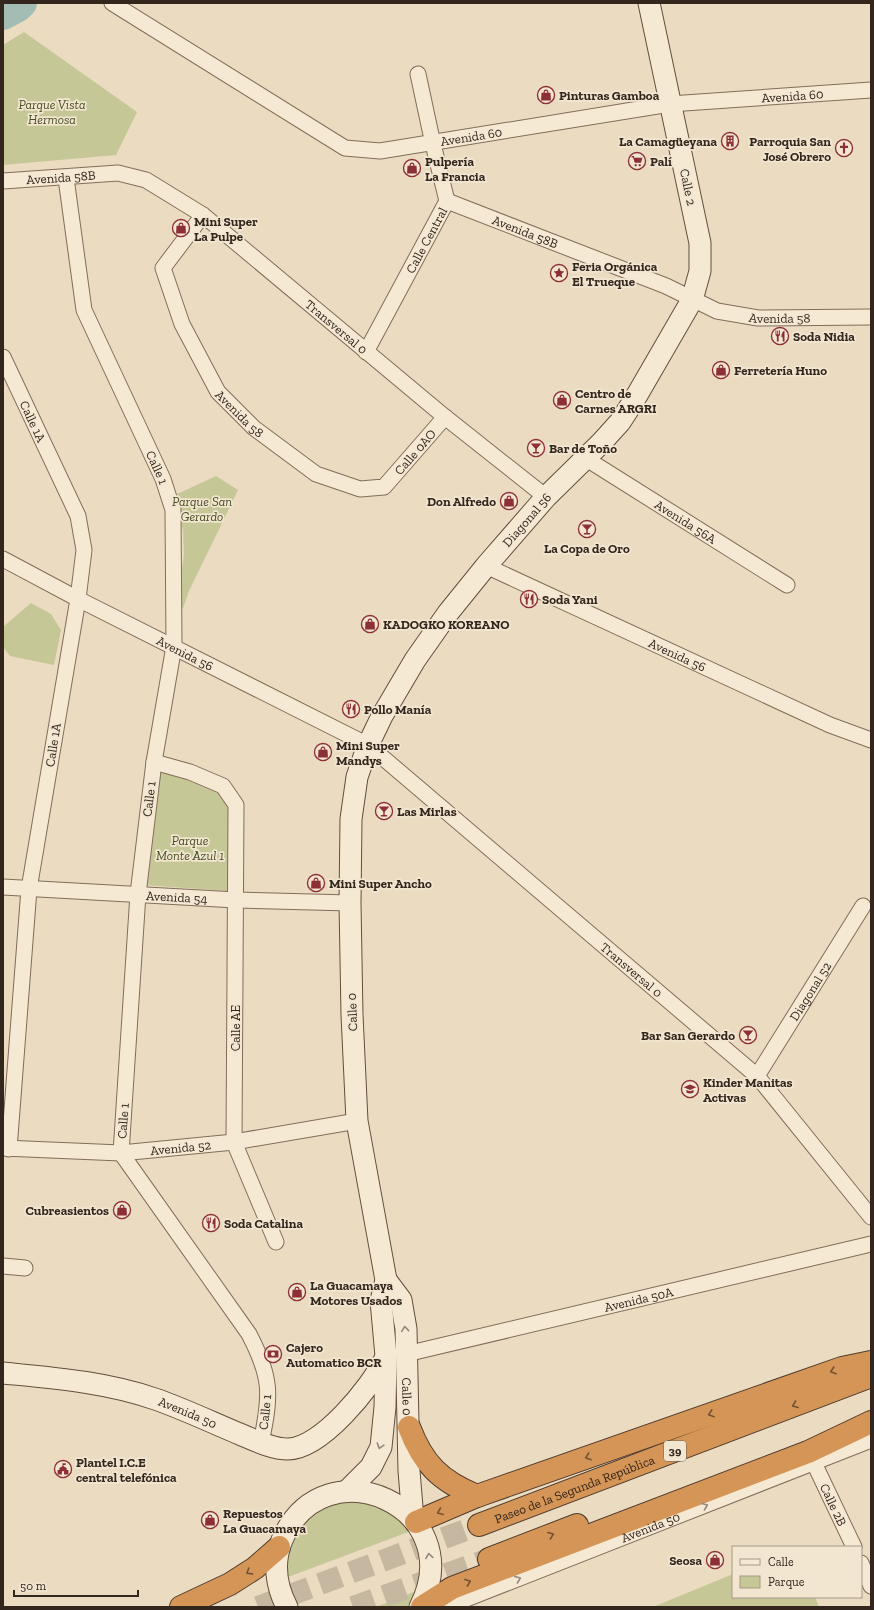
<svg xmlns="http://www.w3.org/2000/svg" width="874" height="1610" viewBox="0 0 874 1610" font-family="'Zilla Slab',serif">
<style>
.green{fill:#c5c796}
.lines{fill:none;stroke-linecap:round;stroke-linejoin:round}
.river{stroke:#a4bdb4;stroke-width:30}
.highway-tunnel{stroke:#c5b7a0;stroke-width:22;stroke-dasharray:22 11;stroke-linecap:butt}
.street-casing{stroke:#826d5a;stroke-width:17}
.secondary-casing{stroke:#644e3d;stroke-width:23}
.highway-casing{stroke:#503c2e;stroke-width:24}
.street{stroke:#f6e9d4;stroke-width:15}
.secondary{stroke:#f6e9d4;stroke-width:21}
.highway{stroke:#d49557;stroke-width:22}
.oneway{stroke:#948878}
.oneway2{stroke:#735234}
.labels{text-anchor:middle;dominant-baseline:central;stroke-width:3.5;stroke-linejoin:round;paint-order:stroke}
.shield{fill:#f2e6d0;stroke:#6c6053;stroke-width:1}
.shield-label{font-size:12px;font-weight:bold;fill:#33261d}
.poi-label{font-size:13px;font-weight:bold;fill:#33261d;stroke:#f2e6d0;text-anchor:start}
.street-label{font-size:13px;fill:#33261d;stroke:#f2e6d0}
.park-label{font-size:13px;font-style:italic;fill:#464e25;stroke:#f2e6d0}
</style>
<rect width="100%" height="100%" fill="#eadbc1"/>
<!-- green -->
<g class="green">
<polygon points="24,32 137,112 116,155 3,165 3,45"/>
<polygon points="216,476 238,490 189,591 183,608 176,610 184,555 183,529 173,496"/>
<polygon points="31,603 51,614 61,630 54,665 10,656 3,647 3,627"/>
<path d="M160 770C185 778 210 784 229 802L228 891 143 885Z"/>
<path d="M339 1500 382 1504 411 1531 288 1577C287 1528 299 1522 339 1500Z"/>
<polygon points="733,1574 733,1597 815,1597 819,1607 653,1607"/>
<polygon points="416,1591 408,1607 376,1607"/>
</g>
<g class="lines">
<!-- river -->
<polyline class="river" points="3,15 18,7 22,3"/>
<!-- highway-tunnel -->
<g class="highway-tunnel">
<polyline points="258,1607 479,1525"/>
<polyline points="353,1607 489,1559"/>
</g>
<!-- street casing -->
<g class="street-casing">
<g id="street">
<path id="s1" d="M112 3 345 148 380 151 670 104 871 90"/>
<path id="s2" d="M66 178 84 310 163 479 173 510 174 646 154 762 138 894 121 1153 249 1334C272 1378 271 1395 261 1443"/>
<path id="s3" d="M3 181 118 173 146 180 203 215 445 417 546 497"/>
<path id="s4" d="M447 201 666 286 717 311 758 318 871 317"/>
<path id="s5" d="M203 215 163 268 182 324 218 392 254 428 316 474 360 489 384 487 445 417"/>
<path id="s6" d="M366 352 447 201 433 144 418 74"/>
<path id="s7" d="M3 357 78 516 84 550 78 599 29 889 9 1149"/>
<path id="s8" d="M585 458 787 585"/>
<path id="s9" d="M3 559 78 599 368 745 757 1076 871 1217"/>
<path id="s10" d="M486 566 830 725 871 740"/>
<polyline points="154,762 190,772 223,786 236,805 234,1142 276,1242"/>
<path id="s11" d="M3 887 236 900 350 903"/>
<path id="s12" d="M757 1076 863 906"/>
<path id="s13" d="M3 1148 121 1153 234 1142 357 1121"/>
<polyline points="3,1266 25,1268"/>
<path id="s14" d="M406 1354 871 1244"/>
<path id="s15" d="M814 1463 854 1547"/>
<polyline points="861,1563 871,1586"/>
<path id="s16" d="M428 1607 456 1603 871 1440"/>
</g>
</g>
<!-- secondary casing -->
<g class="secondary-casing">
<g id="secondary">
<path id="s17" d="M386 1280 401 1300 406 1329 409 1471 413 1519"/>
<path id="s18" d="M3 1373C54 1378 106 1382 155 1399 184 1409 213 1423 242 1435 256 1441 273 1449 288 1449 321 1449 371 1387 385 1359"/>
<path id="s19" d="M347 1491 371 1467 381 1447 385 1407 386 1356 381 1301 386 1280 357 1121 352 1015 350 903 351 819 357 777 368 745 382 716 415 660 448 613 486 566 546 497 601 443 620 422 633 402 692 300 700 271V243L649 3"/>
<path d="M287 1607C276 1586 273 1562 282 1540 324 1442 471 1507 420 1607"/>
</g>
</g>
<!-- highway casing -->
<g class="highway-casing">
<g id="highway">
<path d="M409 1427C423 1464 440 1481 477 1496"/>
<polyline points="416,1522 477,1496 842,1368 871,1362"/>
<path id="s20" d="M479 1525 871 1376"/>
<polyline points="489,1559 577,1525"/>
<polyline points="181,1607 230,1584 255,1568 279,1547"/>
<polyline points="422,1607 452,1588 808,1452 871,1422"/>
</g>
</g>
<!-- street -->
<use href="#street" class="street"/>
<!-- secondary -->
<use href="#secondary" class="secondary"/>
<!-- highway -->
<use href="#highway" class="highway"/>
</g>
<!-- one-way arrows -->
<defs><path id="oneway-chevron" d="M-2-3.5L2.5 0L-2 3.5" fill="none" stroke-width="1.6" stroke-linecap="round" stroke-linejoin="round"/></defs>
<g class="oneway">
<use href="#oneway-chevron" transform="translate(405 1329) rotate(-96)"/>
<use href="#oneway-chevron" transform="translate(380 1446) rotate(107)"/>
<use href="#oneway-chevron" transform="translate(705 1506) rotate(-21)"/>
<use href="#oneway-chevron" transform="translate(429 1556) rotate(-99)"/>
<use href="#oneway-chevron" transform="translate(518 1579) rotate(-21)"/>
</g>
<g class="oneway2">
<use href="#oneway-chevron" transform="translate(833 1371) rotate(161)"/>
<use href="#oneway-chevron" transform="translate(795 1405) rotate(159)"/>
<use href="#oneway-chevron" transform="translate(711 1414) rotate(161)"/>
<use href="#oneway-chevron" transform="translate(588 1457) rotate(161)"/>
<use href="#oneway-chevron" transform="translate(440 1512) rotate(157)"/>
<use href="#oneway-chevron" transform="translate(551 1535) rotate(-21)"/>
<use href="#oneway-chevron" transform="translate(249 1572) rotate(148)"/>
<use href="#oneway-chevron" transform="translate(468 1582) rotate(-20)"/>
</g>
<!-- icons -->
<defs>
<g id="shop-ring" transform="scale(0.9)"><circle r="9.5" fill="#f2e6d0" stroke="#8d2f36" stroke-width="1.5"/><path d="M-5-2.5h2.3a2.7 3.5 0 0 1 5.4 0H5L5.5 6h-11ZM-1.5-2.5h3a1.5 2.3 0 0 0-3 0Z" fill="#8d2f36"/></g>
<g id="building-ring" transform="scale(0.9)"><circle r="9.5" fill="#f2e6d0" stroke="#8d2f36" stroke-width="1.5"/><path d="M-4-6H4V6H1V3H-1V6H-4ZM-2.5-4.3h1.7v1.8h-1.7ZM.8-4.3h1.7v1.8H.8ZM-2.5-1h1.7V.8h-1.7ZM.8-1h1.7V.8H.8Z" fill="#8d2f36"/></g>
<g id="church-ring" transform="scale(0.9)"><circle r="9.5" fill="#f2e6d0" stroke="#8d2f36" stroke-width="1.5"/><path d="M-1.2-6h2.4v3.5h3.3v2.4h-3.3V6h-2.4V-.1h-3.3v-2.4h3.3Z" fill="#8d2f36"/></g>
<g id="supermarket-ring" transform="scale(0.9)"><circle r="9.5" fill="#f2e6d0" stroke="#8d2f36" stroke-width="1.5"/><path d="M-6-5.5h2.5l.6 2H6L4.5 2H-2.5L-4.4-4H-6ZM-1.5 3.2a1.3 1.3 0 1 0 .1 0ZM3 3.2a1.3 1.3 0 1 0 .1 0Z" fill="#8d2f36"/></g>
<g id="sight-ring" transform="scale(0.9)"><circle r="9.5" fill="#f2e6d0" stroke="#8d2f36" stroke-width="1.5"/><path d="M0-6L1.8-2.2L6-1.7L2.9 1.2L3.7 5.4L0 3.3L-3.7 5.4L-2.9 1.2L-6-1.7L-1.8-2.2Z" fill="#8d2f36"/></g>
<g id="restaurant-ring" transform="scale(0.9)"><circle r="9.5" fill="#f2e6d0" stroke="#8d2f36" stroke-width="1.5"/><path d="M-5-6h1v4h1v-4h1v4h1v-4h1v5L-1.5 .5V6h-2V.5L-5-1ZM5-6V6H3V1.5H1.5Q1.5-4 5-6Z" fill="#8d2f36"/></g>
<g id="bar-ring" transform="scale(0.9)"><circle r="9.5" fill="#f2e6d0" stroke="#8d2f36" stroke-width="1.5"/><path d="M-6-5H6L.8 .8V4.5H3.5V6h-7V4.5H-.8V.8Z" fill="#8d2f36"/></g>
<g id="school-ring" transform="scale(0.9)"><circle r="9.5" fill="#f2e6d0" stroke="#8d2f36" stroke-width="1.5"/><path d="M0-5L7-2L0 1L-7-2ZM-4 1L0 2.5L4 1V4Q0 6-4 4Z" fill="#8d2f36"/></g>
<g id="bank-ring" transform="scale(0.9)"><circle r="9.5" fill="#f2e6d0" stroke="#8d2f36" stroke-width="1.5"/><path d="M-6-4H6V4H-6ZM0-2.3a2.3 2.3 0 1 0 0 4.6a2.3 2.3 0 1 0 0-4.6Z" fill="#8d2f36"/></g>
<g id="civic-ring" transform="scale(0.9)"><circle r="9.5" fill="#f2e6d0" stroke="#8d2f36" stroke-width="1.5"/><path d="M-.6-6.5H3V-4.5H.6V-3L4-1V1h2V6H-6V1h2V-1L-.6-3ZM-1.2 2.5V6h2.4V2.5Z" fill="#8d2f36"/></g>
</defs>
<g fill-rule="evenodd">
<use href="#shop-ring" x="546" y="95"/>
<use href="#building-ring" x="730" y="141"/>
<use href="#church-ring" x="844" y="148"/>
<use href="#supermarket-ring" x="637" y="161"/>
<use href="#shop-ring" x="412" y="168"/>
<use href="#shop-ring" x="181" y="228"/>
<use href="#sight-ring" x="559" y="273"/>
<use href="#restaurant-ring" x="780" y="336"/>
<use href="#shop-ring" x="721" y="370"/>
<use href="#shop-ring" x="562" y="400"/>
<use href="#bar-ring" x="536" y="448"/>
<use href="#shop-ring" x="509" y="501"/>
<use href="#bar-ring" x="587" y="529"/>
<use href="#restaurant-ring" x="529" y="599"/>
<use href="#shop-ring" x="370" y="624"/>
<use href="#restaurant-ring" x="351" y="709"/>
<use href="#shop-ring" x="323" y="752"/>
<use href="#bar-ring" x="384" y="811"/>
<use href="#shop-ring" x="316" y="883"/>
<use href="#bar-ring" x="748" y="1035"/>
<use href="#school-ring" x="690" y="1089"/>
<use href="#shop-ring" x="122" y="1210"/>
<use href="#restaurant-ring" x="211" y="1223"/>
<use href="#shop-ring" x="297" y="1292"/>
<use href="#bank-ring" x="273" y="1354"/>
<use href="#civic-ring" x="63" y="1469"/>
<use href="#shop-ring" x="210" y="1520"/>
<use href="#shop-ring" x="715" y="1560"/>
</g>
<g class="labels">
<!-- shield labels -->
<rect class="shield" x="664" y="1441" width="22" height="20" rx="3"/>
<g class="shield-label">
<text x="675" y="1451">39</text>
</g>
<!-- poi labels -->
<g class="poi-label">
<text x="559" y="95">Pinturas Gamboa</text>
<text x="717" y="141" text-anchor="end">La Camagüeyana</text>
<text x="831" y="141" text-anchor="end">Parroquia San<tspan x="831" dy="15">José Obrero</tspan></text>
<text x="425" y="161">Pulpería<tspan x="425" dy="15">La Francia</tspan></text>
<text x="650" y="161">Palí</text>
<text x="194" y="221">Mini Super<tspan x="194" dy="15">La Pulpe</tspan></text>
<text x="572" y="266">Feria Orgánica<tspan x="572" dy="15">El Trueque</tspan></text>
<text x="793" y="336">Soda Nidia</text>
<text x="734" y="370">Ferretería Huno</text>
<text x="575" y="393">Centro de<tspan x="575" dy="15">Carnes ARGRI</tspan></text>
<text x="549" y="448">Bar de Toño</text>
<text x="496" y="501" text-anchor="end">Don Alfredo</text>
<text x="587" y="548" text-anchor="middle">La Copa de Oro</text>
<text x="542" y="599">Soda Yani</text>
<text x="383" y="624">KADOGKO KOREANO</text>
<text x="364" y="709">Pollo Manía</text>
<text x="336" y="745">Mini Super<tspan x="336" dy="15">Mandys</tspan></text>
<text x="397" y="811">Las Mirlas</text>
<text x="329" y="883">Mini Super Ancho</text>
<text x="735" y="1035" text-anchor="end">Bar San Gerardo</text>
<text x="703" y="1082">Kinder Manitas<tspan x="703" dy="15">Activas</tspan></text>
<text x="109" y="1210" text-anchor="end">Cubreasientos</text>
<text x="224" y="1223">Soda Catalina</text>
<text x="310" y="1285">La Guacamaya<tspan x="310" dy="15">Motores Usados</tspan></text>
<text x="286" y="1347">Cajero<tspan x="286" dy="15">Automatico BCR</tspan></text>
<text x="76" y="1462">Plantel I.C.E<tspan x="76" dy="15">central telefónica</tspan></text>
<text x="223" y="1513">Repuestos<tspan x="223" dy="15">La Guacamaya</tspan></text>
<text x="702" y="1560" text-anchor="end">Seosa</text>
</g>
<!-- street labels -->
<g class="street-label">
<text stroke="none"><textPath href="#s1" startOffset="726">Avenida 60</textPath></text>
<text stroke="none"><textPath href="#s1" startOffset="402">Avenida 60</textPath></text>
<text stroke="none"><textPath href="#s3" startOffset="58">Avenida 58B</textPath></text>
<text transform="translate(688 187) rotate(78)">Calle 2</text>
<text stroke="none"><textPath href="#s4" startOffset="84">Avenida 58B</textPath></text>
<text stroke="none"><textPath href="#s6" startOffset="127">Calle Central</textPath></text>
<text stroke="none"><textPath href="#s4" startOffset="355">Avenida 58</textPath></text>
<text stroke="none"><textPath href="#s3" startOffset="385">Transversal 0</textPath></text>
<text stroke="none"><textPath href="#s5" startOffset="233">Avenida 58</textPath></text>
<text stroke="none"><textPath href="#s7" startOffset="71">Calle 1A</textPath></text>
<text stroke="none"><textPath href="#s5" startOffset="448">Calle 0AO</textPath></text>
<text stroke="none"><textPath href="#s2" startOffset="307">Calle 1</textPath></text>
<text stroke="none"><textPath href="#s19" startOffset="1041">Diagonal 56</textPath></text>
<text stroke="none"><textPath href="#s8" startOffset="119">Avenida 56A</textPath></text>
<text stroke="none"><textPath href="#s9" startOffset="205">Avenida 56</textPath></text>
<text stroke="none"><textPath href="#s10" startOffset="211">Avenida 56</textPath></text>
<text transform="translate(53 745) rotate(-81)">Calle 1A</text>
<text transform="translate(149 799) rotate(-83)">Calle 1</text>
<text stroke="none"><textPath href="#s11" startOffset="174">Avenida 54</textPath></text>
<text stroke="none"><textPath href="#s9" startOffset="756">Transversal 0</textPath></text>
<text stroke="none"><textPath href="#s12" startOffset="100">Diagonal 52</textPath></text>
<text transform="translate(352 1012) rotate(-92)">Calle 0</text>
<text transform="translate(235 1028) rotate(-90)">Calle AE</text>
<text transform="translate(123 1121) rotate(-86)">Calle 1</text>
<text stroke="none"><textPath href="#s13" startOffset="178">Avenida 52</textPath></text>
<text stroke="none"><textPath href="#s14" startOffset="239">Avenida 50A</textPath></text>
<text stroke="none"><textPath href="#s17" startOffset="122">Calle 0</textPath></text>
<text transform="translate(265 1412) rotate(-84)">Calle 1</text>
<text stroke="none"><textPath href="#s18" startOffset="190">Avenida 50</textPath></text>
<text stroke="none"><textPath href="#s20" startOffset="102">Paseo de la Segunda República</textPath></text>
<text stroke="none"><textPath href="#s15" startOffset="46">Calle 2B</textPath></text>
<text stroke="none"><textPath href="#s16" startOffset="237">Avenida 50</textPath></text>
</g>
<!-- park labels -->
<g class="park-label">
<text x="52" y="104">Parque Vista<tspan x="52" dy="15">Hermosa</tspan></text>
<text x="202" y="501">Parque San<tspan x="202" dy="15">Gerardo</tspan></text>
<text x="190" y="840">Parque<tspan x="190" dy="15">Monte Azul 1</tspan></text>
</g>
</g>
<!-- border -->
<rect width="874" height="1610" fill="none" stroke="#33261d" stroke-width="8"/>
<!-- legend -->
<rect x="732" y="1546" width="130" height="52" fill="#f2e6d0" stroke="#a69988"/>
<rect x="740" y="1559" width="20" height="6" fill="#f6e9d4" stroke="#a69988"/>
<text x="768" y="1566" font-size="12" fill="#33261d">Calle</text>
<rect x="740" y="1576" width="20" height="12" fill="#c5c796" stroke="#a69988"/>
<text x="768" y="1586" font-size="12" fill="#33261d">Parque</text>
<!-- scale -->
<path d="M14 1590v6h124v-6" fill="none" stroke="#33261d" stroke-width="2"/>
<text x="20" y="1590" font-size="12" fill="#33261d" stroke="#f2e6d0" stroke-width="3" paint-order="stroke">50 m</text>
</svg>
